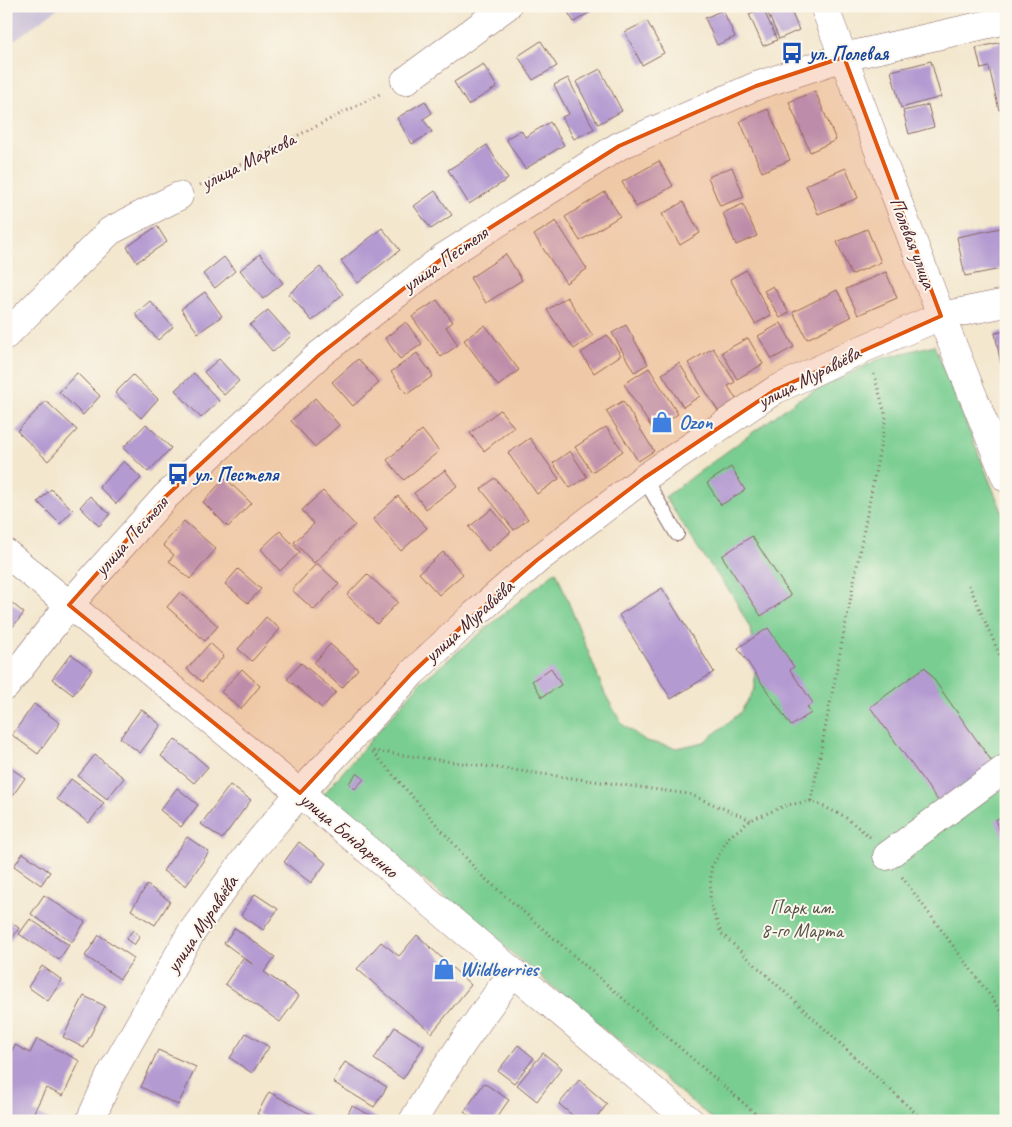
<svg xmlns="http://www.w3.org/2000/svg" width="1012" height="1127" viewBox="0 0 1012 1127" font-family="Caveat,sans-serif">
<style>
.industrial{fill:#c9bfd7}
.green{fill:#79cd91;stroke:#62765e}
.building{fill:#b39ad1}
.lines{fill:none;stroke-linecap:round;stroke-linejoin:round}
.lane-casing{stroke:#856564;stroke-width:16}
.street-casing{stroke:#856564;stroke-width:29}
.secondary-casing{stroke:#856564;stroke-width:29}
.path{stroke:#856564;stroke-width:3;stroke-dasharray:1 4;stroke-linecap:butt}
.lane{stroke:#fff;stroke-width:14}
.street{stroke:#fff;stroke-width:28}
.secondary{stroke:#fff;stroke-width:28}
.marked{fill:#e0560e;fill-opacity:0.2;stroke:#e0560e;stroke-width:4;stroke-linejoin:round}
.labels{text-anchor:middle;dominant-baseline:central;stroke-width:4;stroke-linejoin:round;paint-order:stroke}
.transit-label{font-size:20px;font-weight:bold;fill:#164399;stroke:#fbf7ec;text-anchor:start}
.street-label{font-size:20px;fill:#4a1f2b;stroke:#fbf7ec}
.shop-label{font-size:20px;font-weight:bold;fill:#366cbe;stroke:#fbf7ec;text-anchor:start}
.park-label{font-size:20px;fill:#58534a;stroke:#fbf7ec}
</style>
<rect width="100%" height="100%" fill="#fbf7ec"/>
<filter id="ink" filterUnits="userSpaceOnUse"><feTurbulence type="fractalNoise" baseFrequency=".02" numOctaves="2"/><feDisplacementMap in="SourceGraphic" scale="10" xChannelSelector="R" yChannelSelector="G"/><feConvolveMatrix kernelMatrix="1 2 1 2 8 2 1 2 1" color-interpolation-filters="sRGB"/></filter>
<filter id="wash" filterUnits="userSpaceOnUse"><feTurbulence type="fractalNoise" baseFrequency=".0096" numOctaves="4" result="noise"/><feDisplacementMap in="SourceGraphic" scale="20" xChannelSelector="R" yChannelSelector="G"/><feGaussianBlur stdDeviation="1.12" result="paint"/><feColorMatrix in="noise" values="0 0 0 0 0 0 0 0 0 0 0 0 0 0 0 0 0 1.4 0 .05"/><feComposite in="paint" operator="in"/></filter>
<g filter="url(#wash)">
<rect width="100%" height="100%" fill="#f3e7ce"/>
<!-- industrial -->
<polygon class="industrial" points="6,6 61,6 6,46"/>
<!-- green -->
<polygon class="green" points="934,345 1006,521 1006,1121 715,1121 322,796 421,682 556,571 605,694 622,724 646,741 677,748 704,742 740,713 755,688 754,660 750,628 733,596 702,554 665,497 797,400 877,360"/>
<g id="blocks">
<!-- building -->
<g class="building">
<polygon points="564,6 593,6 595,9 574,22"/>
<polygon points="765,6 789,6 799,30 779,39"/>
<polygon points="763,8 777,40 763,46 749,14"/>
<polygon points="723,10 735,37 717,45 705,18"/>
<polygon points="647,21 664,53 642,65 625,32"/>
<polygon points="541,41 557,66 533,80 518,56"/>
<polygon points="1006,41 1006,108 999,110 989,67 981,69 976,48"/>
<polygon points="931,61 941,97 901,108 891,71"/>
<polygon points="483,64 497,87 468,105 454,82"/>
<polygon points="600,69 622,111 598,124 576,82"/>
<polygon points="568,78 594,129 574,139 562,117 569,114 554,85"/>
<polygon points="815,91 836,140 810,152 789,102"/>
<polygon points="425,101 432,113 423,119 432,132 412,144 397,118"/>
<polygon points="928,105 934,127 909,134 903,111"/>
<polygon points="768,109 790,160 762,172 740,121"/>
<polygon points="550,122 564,145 525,169 506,139 521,130 525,137"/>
<polygon points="487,145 508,179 469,204 448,170"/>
<polygon points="659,161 673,186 636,207 622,182"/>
<polygon points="732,167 744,197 720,206 708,177"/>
<polygon points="846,168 858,198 818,214 806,185"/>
<polygon points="435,191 452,215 431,229 414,206"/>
<polygon points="605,192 620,216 580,241 565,217"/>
<polygon points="683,202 700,233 680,245 662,214"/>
<polygon points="743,204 757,236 736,245 723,213"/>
<polygon points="556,221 587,269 566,283 534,235"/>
<polygon points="157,226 167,242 137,262 127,247"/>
<polygon points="1006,227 1006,268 965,276 957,237"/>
<polygon points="382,228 400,250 358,283 341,261"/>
<polygon points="867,229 881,262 851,275 837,242"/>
<polygon points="260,254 283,283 263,299 240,270"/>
<polygon points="506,254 522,280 486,303 470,278"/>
<polygon points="224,257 235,271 215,288 203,274"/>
<polygon points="320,267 343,294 312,321 289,294"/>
<polygon points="746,270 771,315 755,324 730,279"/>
<polygon points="886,272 897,298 858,315 846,289"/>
<polygon points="773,286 789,313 780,318 764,291"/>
<polygon points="837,290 851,317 807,339 793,312"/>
<polygon points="205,292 222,316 198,333 181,309"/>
<polygon points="567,297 593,336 574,349 547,310"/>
<polygon points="437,300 453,322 446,327 458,345 441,357 412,317"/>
<polygon points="150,301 173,327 158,340 135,314"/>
<polygon points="268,310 291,336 273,352 250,325"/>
<polygon points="406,322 422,344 400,359 385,338"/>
<polygon points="781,323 794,347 772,359 758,336"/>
<polygon points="485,325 519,370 498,386 464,340"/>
<polygon points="626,325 648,364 634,372 612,333"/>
<polygon points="1006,331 1006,364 1001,365 995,333"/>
<polygon points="607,335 621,355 594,373 581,353"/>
<polygon points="748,338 763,364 737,379 722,352"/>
<polygon points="713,348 735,382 728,386 738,402 720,414 688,363"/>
<polygon points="417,353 433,376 407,394 391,372"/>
<polygon points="219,359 239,381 224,395 204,372"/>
<polygon points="358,359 379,383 353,406 332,382"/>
<polygon points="679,363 700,396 683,407 662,374"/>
<polygon points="649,368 678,414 653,430 624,384"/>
<polygon points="77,373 100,396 83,415 59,392"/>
<polygon points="194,373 219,401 201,418 175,390"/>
<polygon points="133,375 158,399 141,418 115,393"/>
<polygon points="315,398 339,425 315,447 291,421"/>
<polygon points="46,401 77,430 48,461 17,431"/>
<polygon points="623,401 654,451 638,461 606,411"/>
<polygon points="500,410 514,427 484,451 470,433"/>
<polygon points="146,424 171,448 148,472 123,448"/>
<polygon points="606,427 623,451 592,472 575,447"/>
<polygon points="422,430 439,451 404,480 387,460"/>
<polygon points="530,438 559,479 537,494 508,453"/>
<polygon points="570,451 587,477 570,488 553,463"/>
<polygon points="124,461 141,478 116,504 99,487"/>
<polygon points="731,467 745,490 721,505 707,483"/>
<polygon points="445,470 457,486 426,509 414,493"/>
<polygon points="225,478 251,503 228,527 203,502"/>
<polygon points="495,478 528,519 514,530 481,489"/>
<polygon points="51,489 73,510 60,524 38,502"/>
<polygon points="323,491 355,525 314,563 294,542 314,524 302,510"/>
<polygon points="90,496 110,514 99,526 80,507"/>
<polygon points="398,496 427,528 401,551 373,519"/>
<polygon points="492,509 511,532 488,551 469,527"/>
<polygon points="184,521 216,549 190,579 169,561 174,555 163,545"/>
<polygon points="280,531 300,552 280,571 261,549"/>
<polygon points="752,536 791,596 761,616 722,556"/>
<polygon points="443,552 463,574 439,595 419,573"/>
<polygon points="317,563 339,584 314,610 292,590"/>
<polygon points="238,569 261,589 248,603 225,584"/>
<polygon points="367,574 398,602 377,624 347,595"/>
<polygon points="662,588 714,672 671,699 619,615"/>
<polygon points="180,592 218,626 205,641 167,607"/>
<polygon points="6,598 24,613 6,635"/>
<polygon points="266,617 280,629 252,661 238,649"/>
<polygon points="768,628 794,667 790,670 813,703 807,707 811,713 791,726 738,648"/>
<polygon points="210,643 224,656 202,682 187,669"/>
<polygon points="330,644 358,669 342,688 314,663"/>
<polygon points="71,654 92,670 73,695 52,679"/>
<polygon points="301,663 336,692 322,708 287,679"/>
<polygon points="925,667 993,763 939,802 870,707"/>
<polygon points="551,668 561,685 542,697 532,681"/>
<polygon points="242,669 260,686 241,709 221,692"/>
<polygon points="34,704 60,723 38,754 12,735"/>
<polygon points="141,709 161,725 140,753 120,738"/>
<polygon points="175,739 208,767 194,783 161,756"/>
<polygon points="95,755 124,778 107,799 78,776"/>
<polygon points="6,765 25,778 6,805"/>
<polygon points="357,773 364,779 355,789 349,783"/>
<polygon points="71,779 104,803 89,823 57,799"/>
<polygon points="230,785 251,800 222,839 201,824"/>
<polygon points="177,788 198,805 181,827 160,810"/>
<polygon points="1006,816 1006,846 995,820"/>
<polygon points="187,837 209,852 186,886 163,871"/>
<polygon points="299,842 326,863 311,883 284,862"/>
<polygon points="23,853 50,872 41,885 14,866"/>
<polygon points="147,885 170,901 155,925 131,910"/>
<polygon points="255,894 278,909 263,930 241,915"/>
<polygon points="44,895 85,922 72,942 31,914"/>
<polygon points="6,919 19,928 6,948"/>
<polygon points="30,919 69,945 59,960 19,934"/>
<polygon points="235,928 275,957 264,972 299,996 280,1022 225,984 243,958 254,965 224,943"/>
<polygon points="133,930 140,936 134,945 126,939"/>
<polygon points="99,935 134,958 120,979 85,956"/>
<polygon points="417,935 471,985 432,1033 357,969 381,942 399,956"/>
<polygon points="42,966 62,980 48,1001 28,987"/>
<polygon points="84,996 105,1006 84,1048 63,1037"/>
<polygon points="395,1027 424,1046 403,1079 374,1059"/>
<polygon points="246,1033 269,1047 252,1073 230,1058"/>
<polygon points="37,1039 80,1061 63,1096 46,1088 34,1112 51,1121 6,1121 6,1061 15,1045 30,1053"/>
<polygon points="518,1045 534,1058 514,1083 498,1071"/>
<polygon points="158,1050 196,1067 178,1105 141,1087"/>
<polygon points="543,1053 562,1068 537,1101 517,1085"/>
<polygon points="345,1062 387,1087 374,1107 333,1082"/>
<polygon points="579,1080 607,1104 594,1121 579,1121 559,1104"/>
<polygon points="484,1083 509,1100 494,1121 477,1121 464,1112"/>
<polygon points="269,1092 314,1116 312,1121 271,1121 257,1114"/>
<polygon points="352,1106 382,1121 344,1121"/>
</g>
</g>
</g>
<g filter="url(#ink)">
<use href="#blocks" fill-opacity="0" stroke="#856564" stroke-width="1"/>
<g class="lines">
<!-- lane casing -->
<g class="lane-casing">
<polyline id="lane" points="644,478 677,534"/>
</g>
<!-- street casing -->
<g class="street-casing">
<g id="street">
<polyline points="824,6 941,316 1006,478"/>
<polyline points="405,81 507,6"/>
<polyline points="6,335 110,231 179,196"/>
<polyline points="6,686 69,605"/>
<polyline points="300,793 690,1121"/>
<polyline points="887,856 1006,768"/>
<path d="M413 1121C443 1069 478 1021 512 973"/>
</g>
</g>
<!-- secondary casing -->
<g class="secondary-casing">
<g id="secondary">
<polyline points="6,553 300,793"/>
<polyline points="69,605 165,497 319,355 444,257 619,146 756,86 844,57 1006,20"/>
<polyline points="90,1121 110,1076 191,933 252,850 300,793 412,673 474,615 537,560 644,478 775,390 858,351 941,316 1006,303"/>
</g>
</g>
<!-- path -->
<g class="path">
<polyline points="200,185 382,93"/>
<polyline points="969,585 1006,669"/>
<polyline points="373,751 689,794 751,820"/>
<polyline points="373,752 481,875 764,1121"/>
<polyline points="811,801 886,417 873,371"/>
<polyline points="870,837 844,816 811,801 787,805 751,820 729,837 711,868 710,903 721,933 924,1121"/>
<polyline points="902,877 1006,1017"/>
</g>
<!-- lane -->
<use href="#lane" class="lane"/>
<!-- street -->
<use href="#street" class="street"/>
<!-- secondary -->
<use href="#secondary" class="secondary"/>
</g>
</g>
<!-- marked area -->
<path class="marked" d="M844 57 941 316 775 390 644 478 537 560 474 615 412 673 300 793 69 605 165 497 319 355 444 257 619 146 756 86Z"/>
<!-- icons -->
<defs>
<g id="bus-bare" transform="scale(1.725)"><path d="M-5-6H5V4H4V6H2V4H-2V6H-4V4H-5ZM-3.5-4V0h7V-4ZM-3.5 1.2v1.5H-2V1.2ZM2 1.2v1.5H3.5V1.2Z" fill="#1a4fb4" stroke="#fbf7ec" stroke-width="2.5" paint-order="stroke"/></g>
<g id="shop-bare" transform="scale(1.725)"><path d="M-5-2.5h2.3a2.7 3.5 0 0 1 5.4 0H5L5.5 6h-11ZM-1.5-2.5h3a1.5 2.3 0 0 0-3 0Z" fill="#3f7fe0" stroke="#fbf7ec" stroke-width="2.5" paint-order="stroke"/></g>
</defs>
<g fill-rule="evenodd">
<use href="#bus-bare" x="792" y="53"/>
<use href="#shop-bare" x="662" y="422"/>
<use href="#bus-bare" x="178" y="474"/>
<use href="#shop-bare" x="444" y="969"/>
</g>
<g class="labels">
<!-- transit labels -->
<g class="transit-label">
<text x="809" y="53">ул. Полевая</text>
<text x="194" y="474">ул. Пестеля</text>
</g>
<!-- street labels -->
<g class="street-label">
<text transform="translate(248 161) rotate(-27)">улица Маркова</text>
<text transform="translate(913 243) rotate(69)">Полевая улица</text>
<text transform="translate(445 259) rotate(-35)">улица Пестеля</text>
<text transform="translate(809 377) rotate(-27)">улица Муравьёва</text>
<text transform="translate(131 536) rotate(-48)">улица Пестеля</text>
<text transform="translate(469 621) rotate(-42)">улица Муравьёва</text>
<text transform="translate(349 835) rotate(40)">улица Бондаренко</text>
<text transform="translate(202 924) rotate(-56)">улица Муравьёва</text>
</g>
<!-- shop labels -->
<g class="shop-label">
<text x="679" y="422">Ozon</text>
<text x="460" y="969">Wildberries</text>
</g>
<!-- park labels -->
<g class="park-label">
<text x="802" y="907">Парк им.<tspan x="802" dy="23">8-го Марта</tspan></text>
</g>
</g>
<!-- margin -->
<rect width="1012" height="1127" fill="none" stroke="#fbf7ec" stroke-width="25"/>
</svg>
